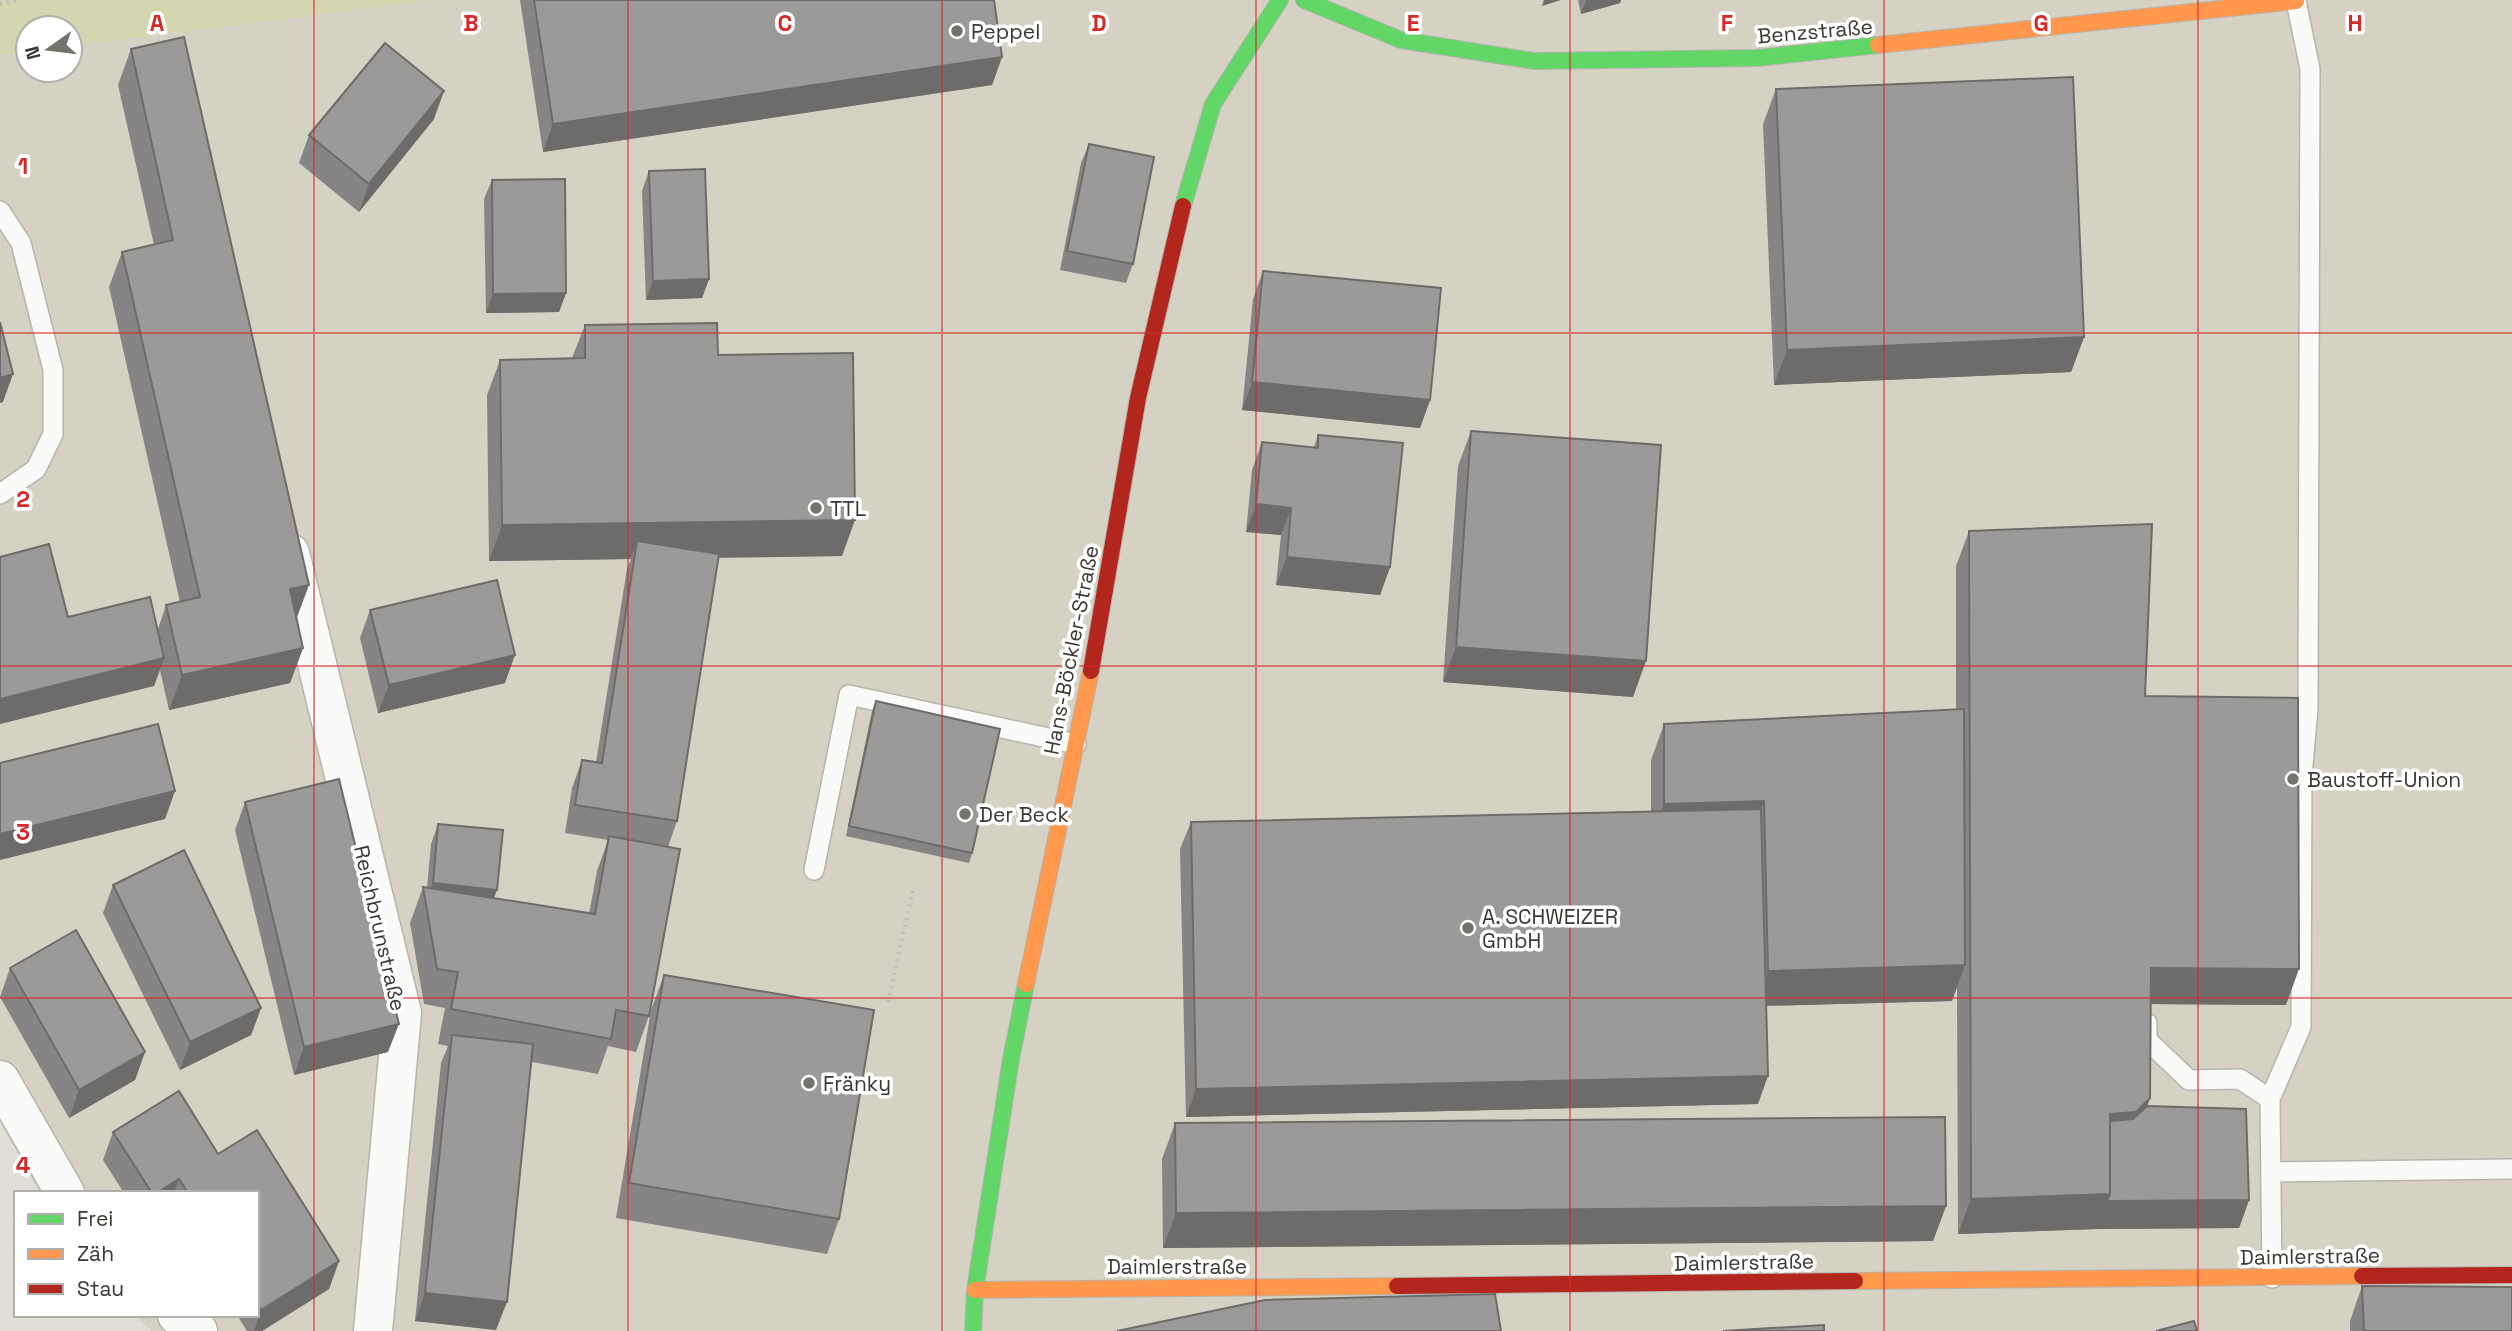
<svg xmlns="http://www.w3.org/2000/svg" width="2512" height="1331" viewBox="0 0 2512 1331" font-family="'Space Grotesk',sans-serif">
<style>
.built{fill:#d5d2c4}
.green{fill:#d4d6af}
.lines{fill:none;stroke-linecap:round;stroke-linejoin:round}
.lane-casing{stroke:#b5b4ae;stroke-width:22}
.street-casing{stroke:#b5b4ae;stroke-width:41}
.fast-casing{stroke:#b5b4ae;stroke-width:18}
.slow-casing{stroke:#b5b4ae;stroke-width:18}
.jam-casing{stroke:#b5b4ae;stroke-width:18}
.path{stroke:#bebebc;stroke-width:4.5;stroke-dasharray:2 5;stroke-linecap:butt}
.lane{stroke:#fafaf9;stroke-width:19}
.street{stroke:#fafaf9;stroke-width:38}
.fast{stroke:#63d668;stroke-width:16}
.slow{stroke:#ff974d;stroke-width:16}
.jam{stroke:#b3261e;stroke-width:16}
.wall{fill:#868484}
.shaded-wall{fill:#6d6c6b}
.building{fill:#9c9a99;stroke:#6d6c6b;stroke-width:2}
.grid{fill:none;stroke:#d62828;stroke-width:2;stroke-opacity:0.55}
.poi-dot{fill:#73726c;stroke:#fff;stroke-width:2.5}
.labels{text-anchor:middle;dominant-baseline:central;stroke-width:7;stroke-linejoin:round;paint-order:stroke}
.poi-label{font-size:21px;fill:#393833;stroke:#fff;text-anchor:start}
.street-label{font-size:21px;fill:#393833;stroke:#fff}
.grid-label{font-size:23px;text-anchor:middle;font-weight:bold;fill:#d62828;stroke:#fff;stroke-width:7;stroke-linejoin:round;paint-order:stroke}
</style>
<rect width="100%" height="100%" fill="#e0ded6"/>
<!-- built -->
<polygon class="built" points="431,0 2512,0 2512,1331 151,1331 134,1315 257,1315 257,1193 40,1193 0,1122 0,55 28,51 28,70 70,70 70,46"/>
<!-- green -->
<polygon class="green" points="0,0 431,0 70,46 70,28 28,28 28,51 0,55"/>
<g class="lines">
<!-- lane casing -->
<g class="lane-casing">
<g id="lane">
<polyline points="0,211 21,243 53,370 53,434 36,469 0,494"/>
<polyline points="814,870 849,695 1076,744"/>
<polyline points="2147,1023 2147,1040 2189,1080 2240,1079 2270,1099"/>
<polyline points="2271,1172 2512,1169"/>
<polyline points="2272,1278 2270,1099 2301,1027 2302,776 2308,709 2310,69 2296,1"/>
</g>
</g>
<!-- street casing -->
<g class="street-casing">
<g id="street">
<polyline points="290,553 402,1013 373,1331"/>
<polyline points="0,1080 65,1193"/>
<polyline points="177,1315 198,1331"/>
</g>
</g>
<!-- fast casing -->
<g class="fast-casing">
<g id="fast">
<polyline points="1304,0 1401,40 1534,61 1756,58 1878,45"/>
<polyline points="1183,206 1213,104 1280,0"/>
<polyline points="973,1331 975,1290 1011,1059 1026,984"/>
</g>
</g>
<!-- slow casing -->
<g class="slow-casing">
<g id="slow">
<polyline points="1878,45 2296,1"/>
<polyline points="1026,984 1091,671"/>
<polyline points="1855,1281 2362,1276"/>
<polyline points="975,1290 1397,1286"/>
</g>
</g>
<!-- jam casing -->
<g class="jam-casing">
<g id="jam">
<polyline points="1091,671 1138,398 1183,206"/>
<polyline points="2362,1276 2512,1275"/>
<polyline points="1397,1286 1855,1281"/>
</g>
</g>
<!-- path -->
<g class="path">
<polyline points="0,4 16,0"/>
<polyline points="888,1002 913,890"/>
</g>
<!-- lane -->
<use href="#lane" class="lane"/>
<!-- street -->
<use href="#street" class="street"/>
<!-- fast -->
<use href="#fast" class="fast"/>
<!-- slow -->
<use href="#slow" class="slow"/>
<!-- jam -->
<use href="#jam" class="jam"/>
</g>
<!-- wall -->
<g class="wall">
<polygon points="520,0 994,0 1002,57 992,85 543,152"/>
<polygon points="1578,0 1621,0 1620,3 1581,14"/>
<polygon points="131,49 297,618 303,648 290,683 169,710 160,670 154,686 68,617 158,629 166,605 180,602 109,287 122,252 154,245 118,85"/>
<polygon points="1776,89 2084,337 2071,372 1774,385 1763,124"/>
<polygon points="434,119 359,212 299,163 309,135"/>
<polygon points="1089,144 1133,264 1126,283 1060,270 1081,163"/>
<polygon points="649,171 709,279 702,298 646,300 642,191"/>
<polygon points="492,180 566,293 559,312 486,313 484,199"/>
<polygon points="1263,271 1430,400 1420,428 1242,410 1253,299"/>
<polygon points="585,325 718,355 842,556 719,557 677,821 668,847 649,1016 636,1052 608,1046 598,1074 532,1062 496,1330 415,1321 441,1063 448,1046 438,1044 445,1008 424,1004 410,923 423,887 427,888 431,844 438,824 494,899 589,914 597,871 608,840 565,833 572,788 582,760 596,762 627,569 631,559 489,561 487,395 500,360 572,358"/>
<polygon points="1471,431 1633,697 1443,682 1458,466"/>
<polygon points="1318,435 1390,567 1380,595 1276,585 1281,535 1246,532 1252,470 1262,442 1314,447"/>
<polygon points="1969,531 2145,696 2286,1005 2151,1004 2150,1098 2147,1106 2249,1200 2239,1228 2097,1229 1958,1234 1957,985 1952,1001 1766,1006 1758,1104 1186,1117 1180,849 1191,822 1651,811 1651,760 1664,724 1956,709 1956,566"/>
<polygon points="370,610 505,683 378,713 360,638"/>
<polygon points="876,701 972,853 969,863 846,836 872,711"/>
<polygon points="245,802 388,1052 294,1075 235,830"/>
<polygon points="113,885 261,1008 251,1035 180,1070 103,913"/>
<polygon points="10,968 145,1052 135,1080 69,1118 0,997"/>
<polygon points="664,975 839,1219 827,1254 616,1218 651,1010"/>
<polygon points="179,1091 218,1154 257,1130 339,1261 329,1289 262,1331 247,1331 237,1315 257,1315 257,1193 124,1193 103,1160 113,1132"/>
<polygon points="1175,1123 1946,1206 1933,1241 1163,1248 1162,1159"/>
<polygon points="2362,1286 2512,1331 2350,1331 2350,1321"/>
</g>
<!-- shaded-wall -->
<g class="shaded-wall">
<polygon points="1544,0 1561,0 1542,6"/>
<polygon points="1586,0 1621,0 1620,3 1581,14"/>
<polygon points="1002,57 992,85 543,152 553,124"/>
<polygon points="444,91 434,119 359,212 369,184"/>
<polygon points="709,279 702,298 646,300 653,281"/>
<polygon points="566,293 559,312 486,313 493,294"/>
<polygon points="2084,337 2071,372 1774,385 1787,350"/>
<polygon points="13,374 3,402 0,403 0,378"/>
<polygon points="1252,382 1430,400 1420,428 1242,410"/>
<polygon points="1256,504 1291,508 1281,535 1246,532"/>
<polygon points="855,520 842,556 634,559 637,541 631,559 489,561 502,525"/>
<polygon points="1287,557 1390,567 1380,595 1276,585"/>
<polygon points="309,585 296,620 290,589"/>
<polygon points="1456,647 1646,661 1633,697 1443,682"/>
<polygon points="303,648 290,683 169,710 182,675"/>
<polygon points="515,655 505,683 378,713 389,685"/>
<polygon points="164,658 154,686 0,724 0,699"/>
<polygon points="175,791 165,819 0,860 0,834"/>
<polygon points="1764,801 1751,837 1651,839 1664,804"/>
<polygon points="433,883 497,890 490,909 426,903"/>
<polygon points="1965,965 1952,1001 1755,1006 1768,971"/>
<polygon points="2151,968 2299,969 2286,1005 2138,1004"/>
<polygon points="261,1008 251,1035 180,1070 190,1042"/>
<polygon points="399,1024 388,1052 294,1075 304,1047"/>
<polygon points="145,1052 135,1080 69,1118 79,1090"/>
<polygon points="1768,1076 1758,1104 1186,1117 1196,1089"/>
<polygon points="2150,1098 2137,1134 2107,1149 2110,1114"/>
<polygon points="179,1179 174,1193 157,1193"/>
<polygon points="2110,1194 2249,1200 2239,1228 2097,1229 1958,1234 1971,1199"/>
<polygon points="1946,1206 1933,1241 1163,1248 1176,1213"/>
<polygon points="339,1261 329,1289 262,1331 254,1331 261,1310"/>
<polygon points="425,1293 507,1302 496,1330 415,1321"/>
</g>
<!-- building -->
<g class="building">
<polygon points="534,0 994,0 1002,57 553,124"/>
<polygon points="184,37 309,585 290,589 303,648 182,675 166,605 200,597 122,252 173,240 131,49"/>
<polygon points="385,43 444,91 369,184 309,135"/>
<polygon points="2073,77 2084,337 1787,350 1776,89"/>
<polygon points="1089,144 1154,157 1133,264 1067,251"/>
<polygon points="705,169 709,279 653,281 649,171"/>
<polygon points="565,179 566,293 493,294 492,180"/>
<polygon points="1263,271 1441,288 1430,400 1252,382"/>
<polygon points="0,322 13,374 0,378"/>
<polygon points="717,323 718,355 853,353 855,520 502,525 500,360 585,358 585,325"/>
<polygon points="1471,431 1661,445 1646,661 1456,647"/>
<polygon points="1318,435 1403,443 1390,567 1287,557 1291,508 1256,504 1262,442 1318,448"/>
<polygon points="2152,524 2145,696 2298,698 2299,969 2151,968 2150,1098 2136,1112 2110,1114 2110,1194 1971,1199 1969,531"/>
<polygon points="637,541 719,554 677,821 575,805 582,760 602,763"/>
<polygon points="49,544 68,617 150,597 164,658 0,699 0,557"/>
<polygon points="497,580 515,655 389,685 370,610"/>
<polygon points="876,701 1000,729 972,853 849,826"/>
<polygon points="1964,709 1965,965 1768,971 1764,801 1664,804 1664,724"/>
<polygon points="158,724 175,791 0,834 0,763"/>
<polygon points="339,779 399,1024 304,1047 245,802"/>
<polygon points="1761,809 1768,1076 1196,1089 1191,822"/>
<polygon points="438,824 503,830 497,890 433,883"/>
<polygon points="609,836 680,849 649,1016 616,1010 611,1039 451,1009 458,972 437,969 423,887 595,914"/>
<polygon points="184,850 261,1008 190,1042 113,885"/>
<polygon points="76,930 145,1052 79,1090 10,968"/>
<polygon points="664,975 874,1010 839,1219 629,1183"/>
<polygon points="452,1035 533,1044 507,1302 425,1293"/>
<polygon points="179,1091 218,1154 257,1130 339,1261 261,1310 257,1303 257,1193 188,1193 179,1179 157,1193 152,1193 113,1132"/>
<polygon points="2147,1106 2246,1109 2249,1200 2107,1201 2110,1194 2110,1121 2133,1119"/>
<polygon points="1945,1117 1946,1206 1176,1213 1175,1123"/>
<polygon points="2362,1286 2512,1287 2512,1331 2364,1331"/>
<polygon points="1495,1294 1501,1331 1117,1331 1265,1300"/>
<polygon points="2194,1321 2197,1331 2156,1331"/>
<polygon points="1824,1325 1824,1331 1723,1331"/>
</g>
<!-- grid -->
<path class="grid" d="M314 0V1331M628 0V1331M942 0V1331M1256 0V1331M1570 0V1331M1884 0V1331M2198 0V1331M0 333H2512M0 666H2512M0 998H2512"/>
<!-- markers -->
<g class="poi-dot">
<circle cx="957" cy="31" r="7"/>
<circle cx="816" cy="508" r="7"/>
<circle cx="2293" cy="779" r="7"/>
<circle cx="965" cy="814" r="7"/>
<circle cx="1468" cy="928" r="7"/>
<circle cx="809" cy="1083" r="7"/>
</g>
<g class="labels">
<!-- poi labels -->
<g class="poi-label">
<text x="971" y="31">Peppel</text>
<text x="830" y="508">TTL</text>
<text x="2307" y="779">Baustoff-Union</text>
<text x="979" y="814">Der Beck</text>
<text x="1482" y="916">A. SCHWEIZER<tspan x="1482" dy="24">GmbH</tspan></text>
<text x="823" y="1083">Fränky</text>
</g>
<!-- street labels -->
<g class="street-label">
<text transform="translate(1815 31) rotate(-5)">Benzstraße</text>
<text transform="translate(1071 650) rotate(-79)">Hans-Böckler-Straße</text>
<text transform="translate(380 928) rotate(77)">Reichbrunstraße</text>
<text transform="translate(2310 1256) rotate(-1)">Daimlerstraße</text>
<text transform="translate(1744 1262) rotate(-1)">Daimlerstraße</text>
<text x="1177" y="1266">Daimlerstraße</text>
</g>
</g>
<g class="grid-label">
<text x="157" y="31">A</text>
<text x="471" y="31">B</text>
<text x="785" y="31">C</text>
<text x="1099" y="31">D</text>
<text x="1413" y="31">E</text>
<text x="1727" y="31">F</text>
<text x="2041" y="31">G</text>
<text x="2355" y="31">H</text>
<text x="23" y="174">1</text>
<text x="23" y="507">2</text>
<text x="23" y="840">3</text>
<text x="23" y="1173">4</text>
</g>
<!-- legend -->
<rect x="14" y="1191" width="245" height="126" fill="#ffffff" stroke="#b0afad" stroke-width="2"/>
<rect x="28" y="1214" width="35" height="10" fill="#63d668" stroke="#b0afad" stroke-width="2"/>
<text x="77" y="1226" font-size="21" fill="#393833">Frei</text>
<rect x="28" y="1249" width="35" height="10" fill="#ff974d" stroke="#b0afad" stroke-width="2"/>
<text x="77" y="1261" font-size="21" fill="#393833">Zäh</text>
<rect x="28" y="1284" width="35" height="10" fill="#b3261e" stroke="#b0afad" stroke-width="2"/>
<text x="77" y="1296" font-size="21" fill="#393833">Stau</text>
<!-- north arrow -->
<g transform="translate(49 49) rotate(256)"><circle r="33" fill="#ffffff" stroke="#b0afad" stroke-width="2"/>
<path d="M0-5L12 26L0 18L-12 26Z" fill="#73726c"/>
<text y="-10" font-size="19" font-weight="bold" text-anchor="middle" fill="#393833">N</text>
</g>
</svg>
